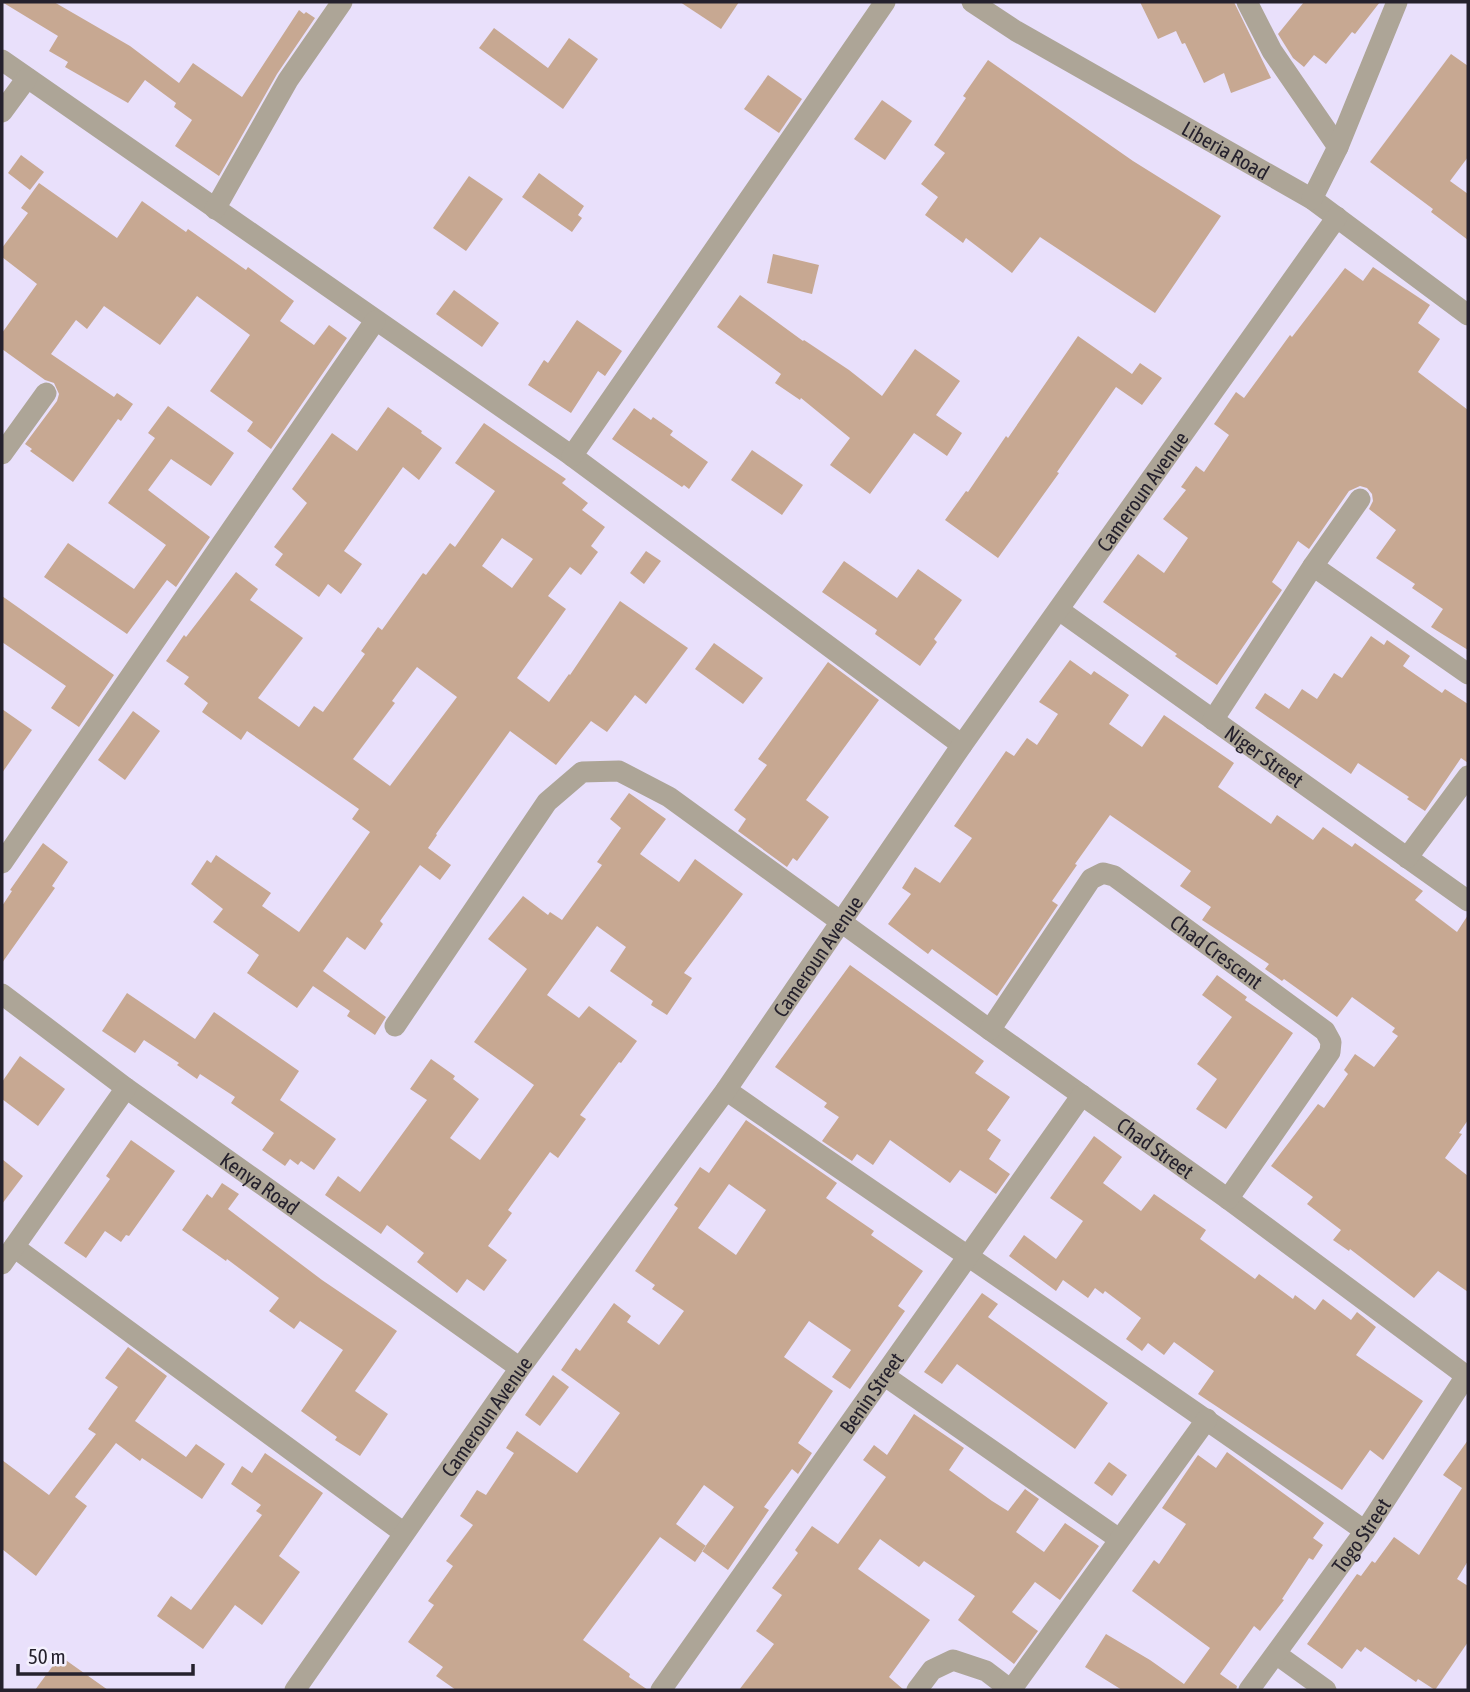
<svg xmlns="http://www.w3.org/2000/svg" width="1470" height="1692" viewBox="0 0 1470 1692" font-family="'Asap Condensed',sans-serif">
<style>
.building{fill:#c7a892;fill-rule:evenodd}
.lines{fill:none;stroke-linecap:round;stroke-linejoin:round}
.minor{stroke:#ada597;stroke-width:21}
.labels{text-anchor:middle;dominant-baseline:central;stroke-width:5;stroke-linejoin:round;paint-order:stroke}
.street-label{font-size:21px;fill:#25212d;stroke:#f4f0fd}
</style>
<rect width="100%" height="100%" fill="#e9e0fb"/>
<!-- building -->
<g class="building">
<polygon points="2,2 54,2 130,46 179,83 193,63 242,97 299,10 304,14 306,12 315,18 277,74 219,176 175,146 192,120 174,107 176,103 145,80 128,103 65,67 68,62 49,51 58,36"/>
<polygon points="680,2 739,2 721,29"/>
<polygon points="1140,2 1234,2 1271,78 1231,93 1224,73 1204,83 1185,43 1182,44 1176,31 1158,39"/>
<polygon points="1304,2 1380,2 1355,34 1352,32 1326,64 1314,55 1304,67 1293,58 1278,34"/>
<polygon points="494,28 548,68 569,38 598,59 563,109 479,48"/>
<polygon points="1451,54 1468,66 1468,157 1450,181 1468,194 1468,240 1431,212 1433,209 1370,162"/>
<polygon points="988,60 1133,161 1221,216 1155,313 1040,237 1012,273 966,238 963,243 925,215 938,197 921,184 945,153 934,145 966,98 963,96"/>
<polygon points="768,75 802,99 779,133 744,109"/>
<polygon points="882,100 912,121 885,160 854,139"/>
<polygon points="21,155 44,172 30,190 8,173"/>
<polygon points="539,173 584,206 578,215 582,218 572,232 522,197"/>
<polygon points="469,176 503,199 466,251 433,228"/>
<polygon points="39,183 117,238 142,201 186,232 188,229 246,270 248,267 294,301 280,321 314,345 329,325 347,338 271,449 247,431 253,422 210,391 250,335 197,296 160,345 104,306 87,329 76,320 51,354 114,397 117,393 133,404 121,421 118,419 73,482 30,451 32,449 25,444 57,401 59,394 54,383 45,380 2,349 2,333 37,284 2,257 2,248 28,213 21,208"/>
<polygon points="773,254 819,265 812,294 767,283"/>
<polygon points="1373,267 1430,305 1418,323 1440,339 1418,372 1468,410 1468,650 1431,627 1443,609 1412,588 1415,584 1376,558 1396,530 1369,509 1373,501 1372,494 1367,488 1360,486 1349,491 1309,549 1298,541 1272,582 1282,590 1217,685 1175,656 1177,654 1103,602 1138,554 1164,573 1188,538 1163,519 1186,490 1181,487 1196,466 1204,472 1229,435 1214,424 1236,392 1244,398 1290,335 1292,337 1345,268 1363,281"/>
<polygon points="454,290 499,323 482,347 436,314"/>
<polygon points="740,295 803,341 804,340 849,370 882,396 915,349 960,381 936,415 962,433 947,456 914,433 870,494 830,465 850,438 801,398 800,400 775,383 781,374 717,327"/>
<polygon points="577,320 622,351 605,376 598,371 571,413 528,385 544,360 548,363"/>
<polygon points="1078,336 1132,374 1140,363 1162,378 1142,405 1116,387 1057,472 1059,473 998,558 945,520 966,491 968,492 1006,436 1008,438"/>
<polygon points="168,406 234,453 211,486 171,459 148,490 210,537 176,587 167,580 127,634 44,577 68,543 134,589 166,545 108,503 155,438 148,433"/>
<polygon points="388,407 422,431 421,433 442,448 419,480 403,467 344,551 362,564 341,594 328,584 319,597 275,565 283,554 274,547 307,503 292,489 332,433 357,451"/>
<polygon points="634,408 651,420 653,417 673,431 670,435 708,462 689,489 684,485 682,487 612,439"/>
<path d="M484 423 566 479 562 483 588 503 582 510 605 527 591 546 598 552 581 575 570 567 548 596 566 609 517 678 549 702 569 674 570 675 620 601 688 648 646 704 635 695 607 732 591 721 556 765 510 731 436 834 437 835 428 848 451 865 440 880 420 865 380 921 383 924 365 950 347 937 323 971 386 1017 375 1035 347 1016 350 1011 313 986 297 1008 247 973 259 955 213 922 223 909 191 884 207 860 211 863 216 855 271 893 262 906 299 932 370 832 352 819 359 809 247 731 241 740 202 712 208 703 184 684 189 677 166 661 184 635 186 637 236 572 258 589 250 600 303 638 258 698 299 727 314 706 323 712 365 654 361 651 378 627 382 630 423 573 426 575 450 543 455 547 495 491 455 463ZM502 538 533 559 512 588 482 566ZM417 667 457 697 390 786 353 759 395 703 392 701Z"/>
<polygon points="752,450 803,485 782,515 731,480"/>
<polygon points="646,551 661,561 644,584 630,573"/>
<polygon points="844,561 897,598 918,569 962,600 934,639 937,642 920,666 875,634 877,630 822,592"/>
<polygon points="2,596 114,675 79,727 51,708 66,686 2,642"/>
<polygon points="1371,636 1384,645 1387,640 1410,656 1403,666 1442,693 1445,689 1468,704 1468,763 1461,758 1425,811 1407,799 1409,797 1358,763 1351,774 1255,708 1265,693 1289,709 1302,689 1317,699 1334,673 1342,678"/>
<polygon points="714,643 763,678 743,704 695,669"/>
<polygon points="1070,660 1091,675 1094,671 1129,695 1109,724 1142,747 1164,715 1234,763 1218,787 1271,824 1277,815 1313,840 1323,827 1352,847 1355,843 1423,891 1415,900 1457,932 1468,915 1468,1120 1459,1133 1462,1134 1445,1158 1468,1176 1468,1292 1438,1271 1414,1298 1350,1249 1349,1251 1333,1240 1341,1230 1307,1204 1313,1197 1271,1166 1318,1104 1324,1108 1348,1074 1344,1070 1355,1054 1374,1067 1398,1036 1392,1032 1395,1028 1352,997 1337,1017 1284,979 1282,981 1265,969 1269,964 1202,920 1211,907 1180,886 1191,871 1110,815 1075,864 1077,865 1052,901 1058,905 997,996 932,949 928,954 888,924 911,894 902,888 915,867 940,883 972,838 954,826 1006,751 1014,756 1027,738 1037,745 1058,714 1039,702"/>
<polygon points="828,662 879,700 806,800 829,817 797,861 793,858 787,867 738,831 746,819 734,810 767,765 758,759"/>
<polygon points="2,709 32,730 2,773"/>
<polygon points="133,711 160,731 125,780 98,760"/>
<polygon points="629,793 666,819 640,854 679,882 695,859 743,894 684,973 692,978 667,1015 651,1005 653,1001 610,971 626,947 597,926 547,995 579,1018 589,1006 637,1041 621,1063 619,1062 580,1115 586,1119 558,1158 550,1152 508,1210 512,1213 488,1246 507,1260 484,1291 467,1279 457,1293 417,1262 424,1253 387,1225 381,1234 325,1195 338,1176 360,1192 427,1100 410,1089 431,1059 455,1076 453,1079 479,1099 450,1138 480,1160 534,1085 474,1042 527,969 488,939 523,896 548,915 550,912 562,920 602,865 597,862 621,828 610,819"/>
<polygon points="43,843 68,862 52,886 55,888 2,963 2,906 12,891 10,890"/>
<polygon points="850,965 984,1061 975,1073 1010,1097 987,1130 1001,1140 989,1159 1010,1174 996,1194 960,1170 950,1183 890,1140 873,1165 857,1154 852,1161 822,1141 839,1117 824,1107 827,1103 775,1067"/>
<polygon points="1217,975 1247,997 1245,1000 1293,1033 1226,1129 1196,1109 1217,1079 1197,1064 1232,1017 1202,995"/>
<polygon points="127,993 195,1039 214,1012 299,1071 280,1100 336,1139 314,1170 301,1161 298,1165 290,1159 285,1166 262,1150 274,1133 231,1103 235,1097 200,1074 197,1079 177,1065 179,1063 144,1040 135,1053 102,1031"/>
<polygon points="20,1056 65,1089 38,1126 2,1099 2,1082"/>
<path d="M746 1120 837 1183 826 1198 874 1231 871 1235 923 1271 898 1306 905 1311 850 1389 832 1377 851 1350 809 1321 784 1357 833 1391 798 1443 812 1453 798 1474 792 1469 764 1507 769 1510 728 1570 702 1551 734 1507 704 1485 676 1524 706 1546 695 1562 660 1537 583 1640 630 1674 629 1677 648 1690H456L436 1676 443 1667 408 1642 434 1605 428 1601 453 1566 446 1561 473 1525 460 1516 477 1490 486 1495 514 1453 506 1448 517 1431 577 1473 620 1413 561 1370 576 1348 580 1351 614 1303 631 1316 627 1322 659 1345 684 1311 652 1289 655 1285 635 1271 678 1208 674 1205 700 1167 709 1173ZM729 1184 766 1210 736 1255 698 1228Z"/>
<polygon points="1094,1136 1122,1157 1103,1183 1141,1211 1154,1194 1206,1230 1200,1239 1255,1279 1259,1274 1293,1299 1295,1295 1315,1310 1323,1299 1351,1320 1357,1312 1376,1327 1356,1355 1423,1401 1383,1460 1370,1450 1342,1490 1198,1394 1214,1371 1174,1342 1164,1355 1148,1343 1142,1351 1126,1339 1141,1318 1105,1291 1103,1294 1095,1288 1088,1298 1063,1280 1056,1291 1009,1256 1024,1235 1056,1259 1083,1221 1050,1198"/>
<polygon points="131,1140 175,1171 129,1236 126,1235 121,1242 105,1231 86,1258 64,1243 110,1179 106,1176"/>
<polygon points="2,1159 23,1176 2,1204"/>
<polygon points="222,1183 239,1194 228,1209 322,1280 397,1331 355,1391 388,1414 360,1456 335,1440 337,1437 301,1411 343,1350 300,1321 294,1329 269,1311 279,1298 227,1259 226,1261 182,1230 207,1194 212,1198"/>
<polygon points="982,1293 998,1304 988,1317 1108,1403 1075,1449 957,1364 942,1384 924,1372"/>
<polygon points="128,1347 167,1376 135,1421 186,1457 196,1444 225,1464 202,1499 142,1458 140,1461 116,1443 75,1497 87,1506 36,1576 2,1549 2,1460 49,1495 96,1434 88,1429 118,1387 105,1378"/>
<polygon points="553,1375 569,1387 540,1426 525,1415"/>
<polygon points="914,1414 964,1448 949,1470 992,1501 1008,1511 1025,1489 1039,1499 1016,1532 1044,1552 1065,1523 1099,1546 1060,1600 1035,1582 1012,1612 1038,1631 1014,1664 958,1620 975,1596 924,1561 919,1567 880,1539 858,1569 930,1620 889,1677 904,1690 739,1690 774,1644 756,1631 782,1595 772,1588 798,1553 795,1550 812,1526 838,1544 886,1477 863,1460 874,1445 887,1455"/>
<polygon points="1468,1440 1468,1561 1457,1579 1468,1586 1468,1642 1435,1690 1418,1679 1416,1682 1365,1647 1361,1652 1357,1649 1342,1669 1307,1644 1357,1574 1361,1576 1372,1561 1375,1563 1394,1537 1419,1555 1462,1488 1443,1475"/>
<polygon points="1227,1452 1324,1523 1313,1538 1323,1545 1313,1560 1309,1558 1282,1599 1284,1600 1260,1631 1254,1626 1220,1674 1237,1686 1236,1690 1122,1690 1085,1667 1106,1634 1150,1660 1184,1684 1210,1648 1132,1591 1154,1560 1159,1564 1186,1524 1162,1508 1187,1471 1198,1455 1216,1468"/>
<polygon points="265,1453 323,1493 279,1556 300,1572 262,1625 235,1605 203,1649 157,1616 171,1596 191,1610 262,1515 256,1511 261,1505 231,1484 242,1466 252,1473"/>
<polygon points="1109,1462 1127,1475 1112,1496 1094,1483"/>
<polygon points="60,1656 108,1690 35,1690"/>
</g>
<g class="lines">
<!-- minor -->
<g class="minor">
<path id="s1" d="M972 2 1016 31 1312 199 1468 315"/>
<polyline points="1247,2 1272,51 1338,147"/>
<polyline points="2,60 572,456 962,745"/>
<polyline points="2,112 27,78"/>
<polyline points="1312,199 1338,147 1397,2"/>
<polyline points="215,209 288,80 342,2"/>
<polyline points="2,454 46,393"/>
<polyline points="572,456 885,2"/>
<polyline points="1313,566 1468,674"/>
<path id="s2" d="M1059 610 1468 901"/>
<polyline points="1213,720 1313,566 1360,499"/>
<polyline points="1407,858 1468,776"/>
<polyline points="2,863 375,321"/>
<path id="s3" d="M2 994 126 1088 520 1368"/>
<path id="s4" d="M395 1026 547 802 582 772 619 771 669 797 990 1030 1228 1199 1468 1377"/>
<path id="s5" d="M990 1030 1091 879 1103 873 1114 876 1325 1031 1331 1042 1330 1052 1228 1199"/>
<path d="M726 1090C938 1237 1154 1381 1365 1531"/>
<polyline points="14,1247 404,1533"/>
<polyline points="2,1264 126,1088"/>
<polyline points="885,1376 1119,1539"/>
<polyline points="1276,1654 1326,1690"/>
<path id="s6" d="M295 1690 520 1368 726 1090 962 745 1337 217"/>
<path id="s7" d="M661 1690 1082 1095"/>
<polyline points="917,1690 932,1670 953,1660 986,1671 1011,1690"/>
<polyline points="1011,1690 1207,1419"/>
<path id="s8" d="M1249 1690 1365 1531 1466 1376"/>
</g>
</g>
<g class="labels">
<!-- street labels -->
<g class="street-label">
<text stroke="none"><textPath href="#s1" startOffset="294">Liberia Road</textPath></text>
<text stroke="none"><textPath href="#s6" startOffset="1468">Cameroun Avenue</textPath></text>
<text stroke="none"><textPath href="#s2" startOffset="252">Niger Street</textPath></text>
<text stroke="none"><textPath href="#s5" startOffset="334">Chad Crescent</textPath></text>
<text stroke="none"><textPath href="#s6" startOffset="901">Cameroun Avenue</textPath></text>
<text stroke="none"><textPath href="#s4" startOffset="1010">Chad Street</textPath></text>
<text stroke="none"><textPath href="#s3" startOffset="320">Kenya Road</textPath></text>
<text stroke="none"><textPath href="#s7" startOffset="364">Benin Street</textPath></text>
<text stroke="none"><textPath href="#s6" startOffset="334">Cameroun Avenue</textPath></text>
<text stroke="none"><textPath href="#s8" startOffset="191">Togo Street</textPath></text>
</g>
</g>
<!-- border -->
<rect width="1470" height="1692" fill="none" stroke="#25212d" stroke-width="7"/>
<!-- scale -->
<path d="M18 1664v10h175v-10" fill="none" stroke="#25212d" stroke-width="3.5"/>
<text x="28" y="1664" font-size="21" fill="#25212d" stroke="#f4f0fd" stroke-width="5" paint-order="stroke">50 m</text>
</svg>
